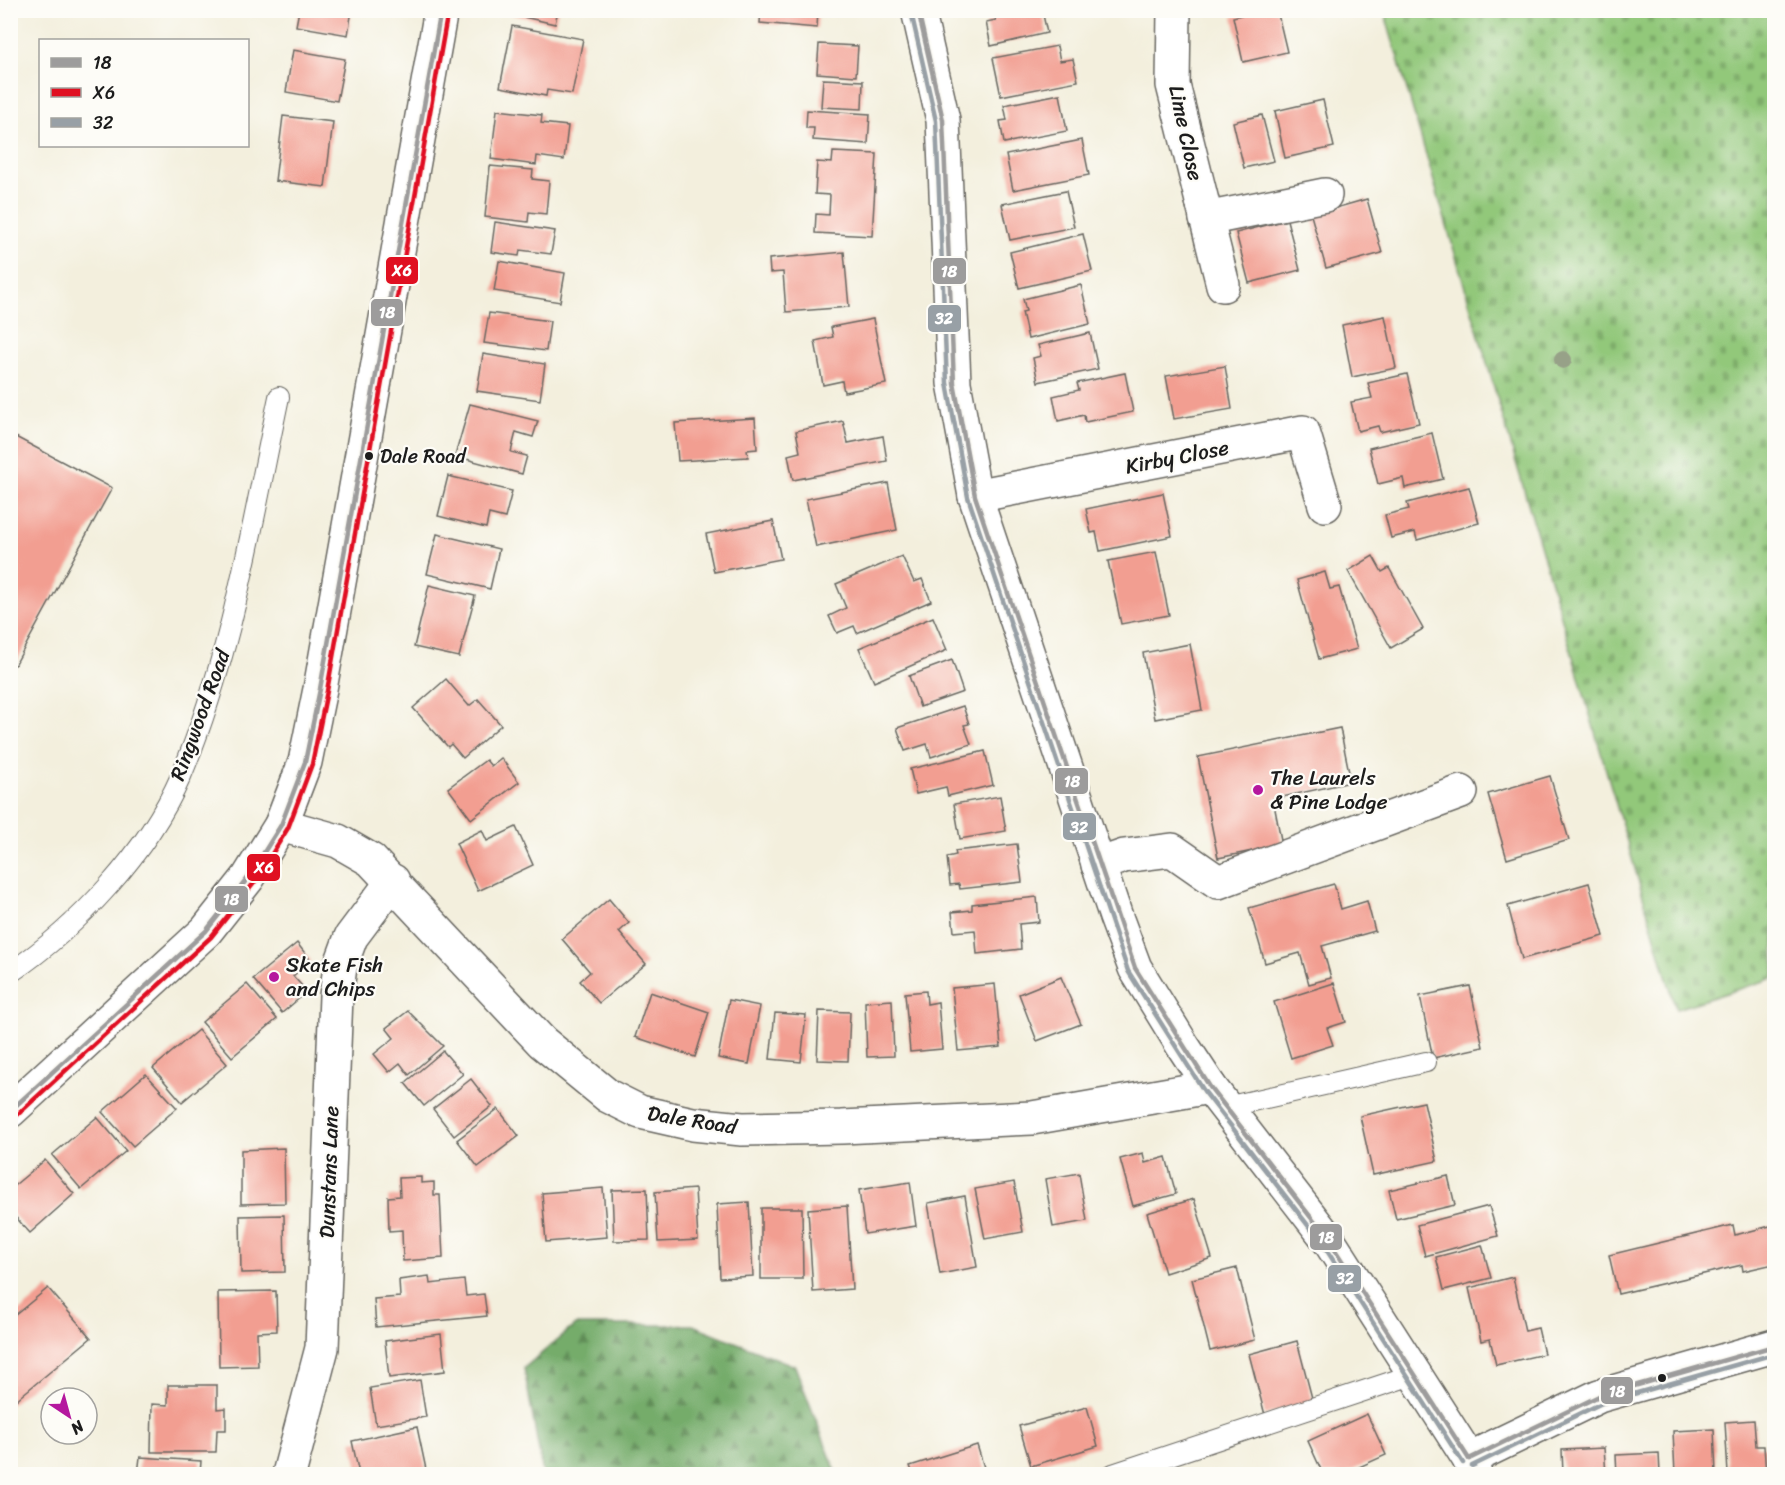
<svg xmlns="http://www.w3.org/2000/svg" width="1785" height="1485" viewBox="0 0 1785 1485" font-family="Sriracha,sans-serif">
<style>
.forest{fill:url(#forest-firs);stroke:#486443;stroke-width:1.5}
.cemetery{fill:url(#cemetery-stones);stroke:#57724b;stroke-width:1.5}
.building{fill:#f29e91}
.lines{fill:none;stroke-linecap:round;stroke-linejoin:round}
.service-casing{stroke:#676660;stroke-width:22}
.minor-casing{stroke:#676660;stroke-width:36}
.secondary-casing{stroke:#676660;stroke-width:36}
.service{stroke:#fff;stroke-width:20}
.minor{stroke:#fff;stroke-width:33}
.secondary{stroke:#fff;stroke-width:33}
.bus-1-casing{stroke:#fdfcf7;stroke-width:9}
.bus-2-casing{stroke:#fdfcf7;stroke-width:9}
.bus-3-casing{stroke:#fdfcf7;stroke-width:9}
.bus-1{stroke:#9d9c9c;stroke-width:4.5}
.bus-2{stroke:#e01021;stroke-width:4.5}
.bus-3{stroke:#98a0a6;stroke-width:4.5}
.tree{fill:#97a188}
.bus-dot{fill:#1c1c1c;stroke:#fdfcf7;stroke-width:2}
.poi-dot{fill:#b5179e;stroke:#fdfcf7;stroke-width:2}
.labels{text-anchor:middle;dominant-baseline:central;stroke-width:4.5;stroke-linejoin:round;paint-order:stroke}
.bus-label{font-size:20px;fill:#1c1c1c;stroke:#fdfcf7;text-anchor:start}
.street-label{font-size:21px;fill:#1c1c1c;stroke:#fdfcf7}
.poi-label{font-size:21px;fill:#1c1c1c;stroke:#fdfcf7;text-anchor:start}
.line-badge{stroke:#fdfcf7;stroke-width:2}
.badge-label{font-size:16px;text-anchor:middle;font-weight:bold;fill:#fff}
</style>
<defs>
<pattern id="forest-firs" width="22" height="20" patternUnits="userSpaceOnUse" patternTransform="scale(1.5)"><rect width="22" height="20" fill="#75ac6a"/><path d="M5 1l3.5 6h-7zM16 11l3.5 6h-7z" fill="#5f8b56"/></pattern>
<pattern id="cemetery-stones" width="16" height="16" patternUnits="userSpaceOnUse" patternTransform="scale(1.5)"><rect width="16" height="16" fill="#92c87a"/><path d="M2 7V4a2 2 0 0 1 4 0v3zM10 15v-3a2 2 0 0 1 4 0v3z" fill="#7dab69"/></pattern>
</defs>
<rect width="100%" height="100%" fill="#fdfcf7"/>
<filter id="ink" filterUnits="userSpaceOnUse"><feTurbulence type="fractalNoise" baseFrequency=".0167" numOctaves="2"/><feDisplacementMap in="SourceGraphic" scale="12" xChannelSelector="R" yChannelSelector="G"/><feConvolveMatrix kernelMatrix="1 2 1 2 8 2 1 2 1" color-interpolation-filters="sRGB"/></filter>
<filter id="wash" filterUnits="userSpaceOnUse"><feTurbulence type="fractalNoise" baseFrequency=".008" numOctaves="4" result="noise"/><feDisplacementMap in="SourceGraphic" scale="24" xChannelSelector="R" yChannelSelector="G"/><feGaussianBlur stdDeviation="1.35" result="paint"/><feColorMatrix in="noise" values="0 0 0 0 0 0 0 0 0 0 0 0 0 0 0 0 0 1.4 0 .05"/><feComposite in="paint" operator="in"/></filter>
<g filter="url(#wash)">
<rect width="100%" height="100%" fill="#f3efdd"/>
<!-- forest -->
<polygon class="forest" points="575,1325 693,1325 795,1366 837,1474 543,1474 524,1368"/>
<!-- cemetery -->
<polygon class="cemetery" points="1384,11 1774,11 1774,978 1676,1009"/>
<g id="blocks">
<!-- building -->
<g class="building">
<polygon points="299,10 352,10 348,35 296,26"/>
<polygon points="511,10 558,10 555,24 510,14"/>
<polygon points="761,10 818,10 817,28 760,23"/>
<polygon points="993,10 1042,10 1047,33 991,46 986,22 996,20"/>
<polygon points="1261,10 1277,10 1287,52 1243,62 1233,17"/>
<polygon points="512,26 583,39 572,94 547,90 546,96 500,87"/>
<polygon points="819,44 858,46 856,76 817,73"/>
<polygon points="1057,46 1060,61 1073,59 1078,81 1001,96 993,58"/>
<polygon points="293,50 345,59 337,101 286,92"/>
<polygon points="823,79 863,81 862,109 821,107"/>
<polygon points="1060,94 1067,131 1004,143 1000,121 1007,120 1004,105"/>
<polygon points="1323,100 1334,147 1285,158 1275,111"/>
<polygon points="497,110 542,115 541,123 568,126 564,160 537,156 536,165 491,159"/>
<polygon points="807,110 870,114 868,144 813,140 814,128 806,128"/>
<polygon points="1262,115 1274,161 1244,168 1233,122"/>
<polygon points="283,116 333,122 325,187 275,181"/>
<polygon points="1082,140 1089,175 1013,190 1006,155"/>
<polygon points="833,152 877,154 872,236 815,233 816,214 829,215 830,195 815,194 817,162 832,163"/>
<polygon points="490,166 533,170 532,179 549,181 546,214 529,212 528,222 485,217"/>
<polygon points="1066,191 1074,227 1010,240 1002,204"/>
<polygon points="1367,199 1382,253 1326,268 1311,215"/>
<polygon points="1287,220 1300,270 1249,283 1236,233"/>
<polygon points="495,222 555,231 551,254 520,250 519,256 491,252"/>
<polygon points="1083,234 1092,271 1019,288 1010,252"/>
<polygon points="844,252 849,307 786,312 783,272 770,273 769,259"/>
<polygon points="499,261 565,273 560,302 494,291"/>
<polygon points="1081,285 1090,324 1028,339 1022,312 1026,311 1023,299"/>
<polygon points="489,313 550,321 546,351 484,343"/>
<polygon points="1385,316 1396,368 1352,377 1342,325"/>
<polygon points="873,319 886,384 844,392 842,381 823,385 815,341 833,337 831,327"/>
<polygon points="1090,333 1098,369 1038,382 1033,358 1041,356 1038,345"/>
<polygon points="483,354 545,364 540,400 477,391"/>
<polygon points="1225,366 1232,409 1174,419 1166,376"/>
<polygon points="1125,373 1133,412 1085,422 1084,415 1058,421 1053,396 1079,390 1077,383"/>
<polygon points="1407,374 1419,423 1380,432 1378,426 1358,431 1351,402 1372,398 1368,383"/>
<polygon points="470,404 538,421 533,437 516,432 511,452 527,456 522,474 455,456"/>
<polygon points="755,418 757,449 747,450 748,457 678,461 675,423"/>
<polygon points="843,421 848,443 883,436 887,461 793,480 788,455 800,452 796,431"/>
<polygon points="1432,433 1443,479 1405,488 1403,478 1378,484 1369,448"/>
<polygon points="10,434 112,488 15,665 10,663"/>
<polygon points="448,476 512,491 505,518 489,514 486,528 438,516"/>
<polygon points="888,483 897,530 816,547 806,499"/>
<polygon points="1469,487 1479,523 1417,540 1415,532 1391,538 1385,515 1409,509 1407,503"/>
<polygon points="1163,493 1172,536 1100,551 1096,532 1091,533 1086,509"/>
<polygon points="773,521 781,559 714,572 706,534"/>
<polygon points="437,534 499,549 490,589 427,574"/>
<polygon points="1156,552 1169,615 1121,624 1108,561"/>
<polygon points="902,556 914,582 922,579 931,601 857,633 854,626 837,633 829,616 846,608 836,584"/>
<polygon points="1373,556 1382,572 1389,568 1423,629 1391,648 1348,571"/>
<polygon points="1325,572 1330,589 1339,587 1357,649 1319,659 1297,580"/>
<polygon points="429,585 475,596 459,657 414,647"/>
<polygon points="933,617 947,650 874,682 859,648"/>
<polygon points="1190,644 1202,710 1155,719 1143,653"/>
<polygon points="952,660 963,692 920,707 909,676"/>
<polygon points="446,679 469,706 478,699 501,725 463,758 451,744 448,747 413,708"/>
<polygon points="963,706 969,724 964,725 971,744 931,757 927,744 905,751 897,728"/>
<polygon points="1340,728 1351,782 1273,799 1282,845 1218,858 1198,757"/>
<polygon points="985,751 993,785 948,796 946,787 916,794 910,769"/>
<polygon points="501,758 519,782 471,819 448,788 486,760 491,766"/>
<polygon points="1550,776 1569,840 1507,859 1488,794"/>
<polygon points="1000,796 1006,831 960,839 954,804"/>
<polygon points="516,827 533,865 478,891 456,843 482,830 487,841"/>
<polygon points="1017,844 1022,882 960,889 959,884 950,885 947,857 956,855 955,851"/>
<polygon points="1589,883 1604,936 1522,959 1508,906"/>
<polygon points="1334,884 1341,909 1367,901 1375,931 1322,946 1331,978 1309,984 1300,953 1265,963 1249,908"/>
<polygon points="1037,897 1039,922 1019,924 1021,949 977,954 975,930 954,932 952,912 972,910 972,904"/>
<polygon points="609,899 629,923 619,932 646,964 599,1003 580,981 590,972 562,939"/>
<polygon points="297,943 311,961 293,976 302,986 297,990 302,996 282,1013 253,979"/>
<polygon points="1061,977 1081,1024 1037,1041 1019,994"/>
<polygon points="1334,983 1346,1022 1327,1028 1333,1045 1291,1058 1274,1002"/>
<polygon points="247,984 277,1019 232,1057 202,1022"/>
<polygon points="995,984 1001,1047 958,1051 952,988"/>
<polygon points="1470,986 1483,1047 1433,1058 1420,996"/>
<polygon points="926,991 927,1004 938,1002 942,1049 910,1052 905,993"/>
<polygon points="650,992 709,1012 695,1057 635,1037"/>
<polygon points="729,1000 760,1006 749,1064 718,1058"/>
<polygon points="892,1000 894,1056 867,1057 865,1002"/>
<polygon points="408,1011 443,1046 409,1075 400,1063 389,1072 374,1054 394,1038 386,1028"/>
<polygon points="819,1011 850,1012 848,1061 817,1060"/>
<polygon points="775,1013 806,1015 801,1062 770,1059"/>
<polygon points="198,1030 227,1064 182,1102 153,1068"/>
<polygon points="443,1051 463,1074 424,1106 405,1083"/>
<polygon points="146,1074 177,1108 133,1146 102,1112"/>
<polygon points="471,1079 492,1106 454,1136 433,1109"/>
<polygon points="1424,1102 1437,1161 1373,1175 1360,1116"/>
<polygon points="498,1109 519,1136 478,1167 457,1140"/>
<polygon points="97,1117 126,1151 81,1189 52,1155"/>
<polygon points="284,1148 285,1203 241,1204 241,1150"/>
<polygon points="1143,1153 1145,1163 1166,1157 1176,1194 1133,1206 1120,1159"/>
<polygon points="45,1160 74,1194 30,1233 10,1211 10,1189"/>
<polygon points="1079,1173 1087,1221 1053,1227 1045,1179"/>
<polygon points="1448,1176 1455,1205 1396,1219 1389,1190"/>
<polygon points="421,1177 421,1183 434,1182 434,1195 440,1195 443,1258 403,1261 402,1230 389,1231 388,1197 400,1196 399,1178"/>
<polygon points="910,1182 916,1226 865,1234 859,1190"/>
<polygon points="1014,1182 1023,1232 985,1239 975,1189"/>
<polygon points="603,1188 607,1237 546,1242 542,1193"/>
<polygon points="647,1189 649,1240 614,1241 612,1190"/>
<polygon points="695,1189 698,1240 658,1242 655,1192"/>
<polygon points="965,1196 977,1267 940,1274 928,1203"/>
<polygon points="1194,1199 1212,1258 1165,1273 1147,1213"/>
<polygon points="749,1202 753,1276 720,1278 717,1204"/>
<polygon points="847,1206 852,1289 813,1292 808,1209"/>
<polygon points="1489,1206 1498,1236 1425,1256 1417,1225"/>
<polygon points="761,1208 802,1208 803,1279 761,1279"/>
<polygon points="284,1215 285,1272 241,1273 240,1216"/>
<polygon points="1733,1225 1735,1235 1774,1225 1774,1264 1743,1271 1742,1265 1618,1294 1609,1255"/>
<polygon points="1482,1245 1491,1278 1444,1290 1436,1257"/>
<polygon points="1237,1268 1255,1340 1210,1351 1192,1279"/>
<polygon points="429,1276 430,1284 464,1280 466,1296 484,1294 487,1316 376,1327 374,1299 400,1297 399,1280"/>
<polygon points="1513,1277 1525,1331 1538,1328 1544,1354 1496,1365 1490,1339 1481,1341 1469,1288"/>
<polygon points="48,1288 91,1338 10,1405 10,1312 14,1316"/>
<polygon points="276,1291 277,1331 257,1332 258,1366 219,1367 218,1292"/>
<polygon points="441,1334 445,1371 389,1378 385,1341"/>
<polygon points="1297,1341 1313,1402 1265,1415 1249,1354"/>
<polygon points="420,1380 426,1417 376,1425 370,1388"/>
<polygon points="168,1385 217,1385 217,1409 226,1408 226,1430 217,1430 216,1452 151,1452 152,1404 168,1405"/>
<polygon points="1087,1407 1098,1446 1031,1466 1019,1426"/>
<polygon points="1367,1414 1386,1455 1344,1474 1323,1474 1308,1441"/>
<polygon points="1754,1420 1756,1446 1764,1446 1766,1474 1728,1474 1725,1422"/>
<polygon points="417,1427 427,1474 359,1474 352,1441"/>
<polygon points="1714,1429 1716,1474 1675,1474 1673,1431"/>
<polygon points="977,1445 986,1474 913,1474 910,1466"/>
<polygon points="1604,1448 1606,1474 1563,1474 1562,1450"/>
<polygon points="1659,1453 1660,1474 1617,1474 1616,1455"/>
<polygon points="140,1457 201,1461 200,1474 138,1474"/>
</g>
</g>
</g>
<g filter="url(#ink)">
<use href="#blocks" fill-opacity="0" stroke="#676660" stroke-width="1.5"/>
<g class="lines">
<!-- service casing -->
<g class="service-casing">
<g id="service">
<path d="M10 973C78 927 148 852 181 776 232 655 252 524 279 397"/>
<polyline points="1226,1107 1426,1062"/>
<polyline points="1113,1474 1400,1379 1414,1370"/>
</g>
</g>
<!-- minor casing -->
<g class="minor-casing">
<g id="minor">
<polyline points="918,10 943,120 954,383 975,496 1116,917 1135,968 1183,1046 1210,1087 1330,1242 1469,1459 1475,1474"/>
<polyline points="1174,10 1173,85 1223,285"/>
<polyline points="1206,219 1325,195"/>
<polyline points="975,496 1303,432 1325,505"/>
<polyline points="281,825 338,841 371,860 542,1042 608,1096 640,1112 693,1124 742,1129 842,1127 1032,1118 1210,1087"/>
<polyline points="1098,865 1124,856 1172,850 1218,882 1461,792"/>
<polyline points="1469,1459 1599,1396 1774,1346"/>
<polyline points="289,1474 322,1348 336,996 340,967 351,937 393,881"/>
</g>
</g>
<!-- secondary casing -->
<g class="secondary-casing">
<polyline id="secondary" points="10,1111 206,931 248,878 281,825 305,762 320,689 441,10"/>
</g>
<!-- service -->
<use href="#service" class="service"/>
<!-- minor -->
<use href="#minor" class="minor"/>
<!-- secondary -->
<use href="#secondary" class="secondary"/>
<!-- bus-1 casing -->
<g class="bus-1-casing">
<g id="bus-1">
<polyline points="918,10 943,120 954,383 975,496 1135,968 1210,1087 1330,1242 1469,1459"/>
<polyline points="10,1111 206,931 248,878 281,825 305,762 320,689 441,10"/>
<polyline points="1469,1459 1599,1396 1774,1346"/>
</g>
</g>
<!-- bus-2 casing -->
<g class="bus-2-casing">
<polyline id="bus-2" points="15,1117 211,937 254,883 288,828 312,764 327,691 448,11"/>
</g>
<!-- bus-3 casing -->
<g class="bus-3-casing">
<g id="bus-3">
<polyline points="911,12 936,121 947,383 968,497 1128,971 1204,1091 1324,1246 1463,1463"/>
<polyline points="1472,1466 1602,1403 1774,1354"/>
</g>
</g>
<!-- bus-1 -->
<use href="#bus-1" class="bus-1"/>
<!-- bus-2 -->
<use href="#bus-2" class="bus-2"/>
<!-- bus-3 -->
<use href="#bus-3" class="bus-3"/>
</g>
<!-- trees -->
<circle class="tree" cx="1563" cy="360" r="9"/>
</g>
<!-- markers -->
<g class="bus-dot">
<circle cx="369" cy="456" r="5"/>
<circle cx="1662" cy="1378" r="5"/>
</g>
<g class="poi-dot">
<circle cx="1258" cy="790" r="6"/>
<circle cx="274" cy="977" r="6"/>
</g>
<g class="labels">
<!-- bus labels -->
<g class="bus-label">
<text x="380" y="456">Dale Road</text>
</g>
<!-- street labels -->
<g class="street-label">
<text transform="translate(1186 133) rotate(78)">Lime Close</text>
<text transform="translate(1177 457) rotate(-11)">Kirby Close</text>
<text transform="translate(200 715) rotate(-70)">Ringwood Road</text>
<text transform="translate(692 1120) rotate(9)">Dale Road</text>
<text transform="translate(329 1172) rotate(-88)">Dunstans Lane</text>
</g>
<!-- poi labels -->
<g class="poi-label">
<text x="1270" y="778">The Laurels<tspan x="1270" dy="24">&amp; Pine Lodge</tspan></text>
<text x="286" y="965">Skate Fish<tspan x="286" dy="24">and Chips</tspan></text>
</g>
</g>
<g class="line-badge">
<rect x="385" y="256" width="34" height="29" rx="6" fill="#e01021"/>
<rect x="932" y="257" width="35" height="28" rx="6" fill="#9d9c9c"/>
<rect x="370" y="298" width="34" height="29" rx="6" fill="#9d9c9c"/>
<rect x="927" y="304" width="35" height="29" rx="6" fill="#98a0a6"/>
<rect x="1054" y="767" width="35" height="28" rx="6" fill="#9d9c9c"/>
<rect x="1062" y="812" width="35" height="29" rx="6" fill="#98a0a6"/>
<rect x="246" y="853" width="35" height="29" rx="6" fill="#e01021"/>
<rect x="214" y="885" width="35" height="28" rx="6" fill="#9d9c9c"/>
<rect x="1309" y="1223" width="34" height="28" rx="6" fill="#9d9c9c"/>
<rect x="1327" y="1264" width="35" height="29" rx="6" fill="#98a0a6"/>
<rect x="1600" y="1376" width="34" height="29" rx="6" fill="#9d9c9c"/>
</g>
<g class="badge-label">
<text x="402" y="276">X6</text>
<text x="949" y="277">18</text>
<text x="387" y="318">18</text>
<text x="944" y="324">32</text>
<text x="1072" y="787">18</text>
<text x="1079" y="833">32</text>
<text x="264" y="873">X6</text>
<text x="231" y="905">18</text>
<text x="1326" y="1243">18</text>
<text x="1345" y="1284">32</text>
<text x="1617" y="1397">18</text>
</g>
<!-- margin -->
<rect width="1785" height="1485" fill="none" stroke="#fdfcf7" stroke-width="36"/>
<!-- legend -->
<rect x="39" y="39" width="210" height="108" fill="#fdfcf7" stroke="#a3a29f" stroke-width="1.5"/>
<rect x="51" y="58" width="30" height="9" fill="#9d9c9c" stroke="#a3a29f" stroke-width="1.5"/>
<text x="93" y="69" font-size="18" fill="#1c1c1c">18</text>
<rect x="51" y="88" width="30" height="9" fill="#e01021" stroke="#a3a29f" stroke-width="1.5"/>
<text x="93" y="99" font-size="18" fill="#1c1c1c">X6</text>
<rect x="51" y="118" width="30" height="9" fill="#98a0a6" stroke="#a3a29f" stroke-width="1.5"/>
<text x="93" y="129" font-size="18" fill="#1c1c1c">32</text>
<!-- north arrow -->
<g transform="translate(69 1416) rotate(144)"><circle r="28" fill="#fdfcf7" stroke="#a3a29f" stroke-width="1.5"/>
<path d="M0-4.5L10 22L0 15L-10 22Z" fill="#b5179e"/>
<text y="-9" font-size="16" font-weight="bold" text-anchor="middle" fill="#1c1c1c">N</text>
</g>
</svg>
